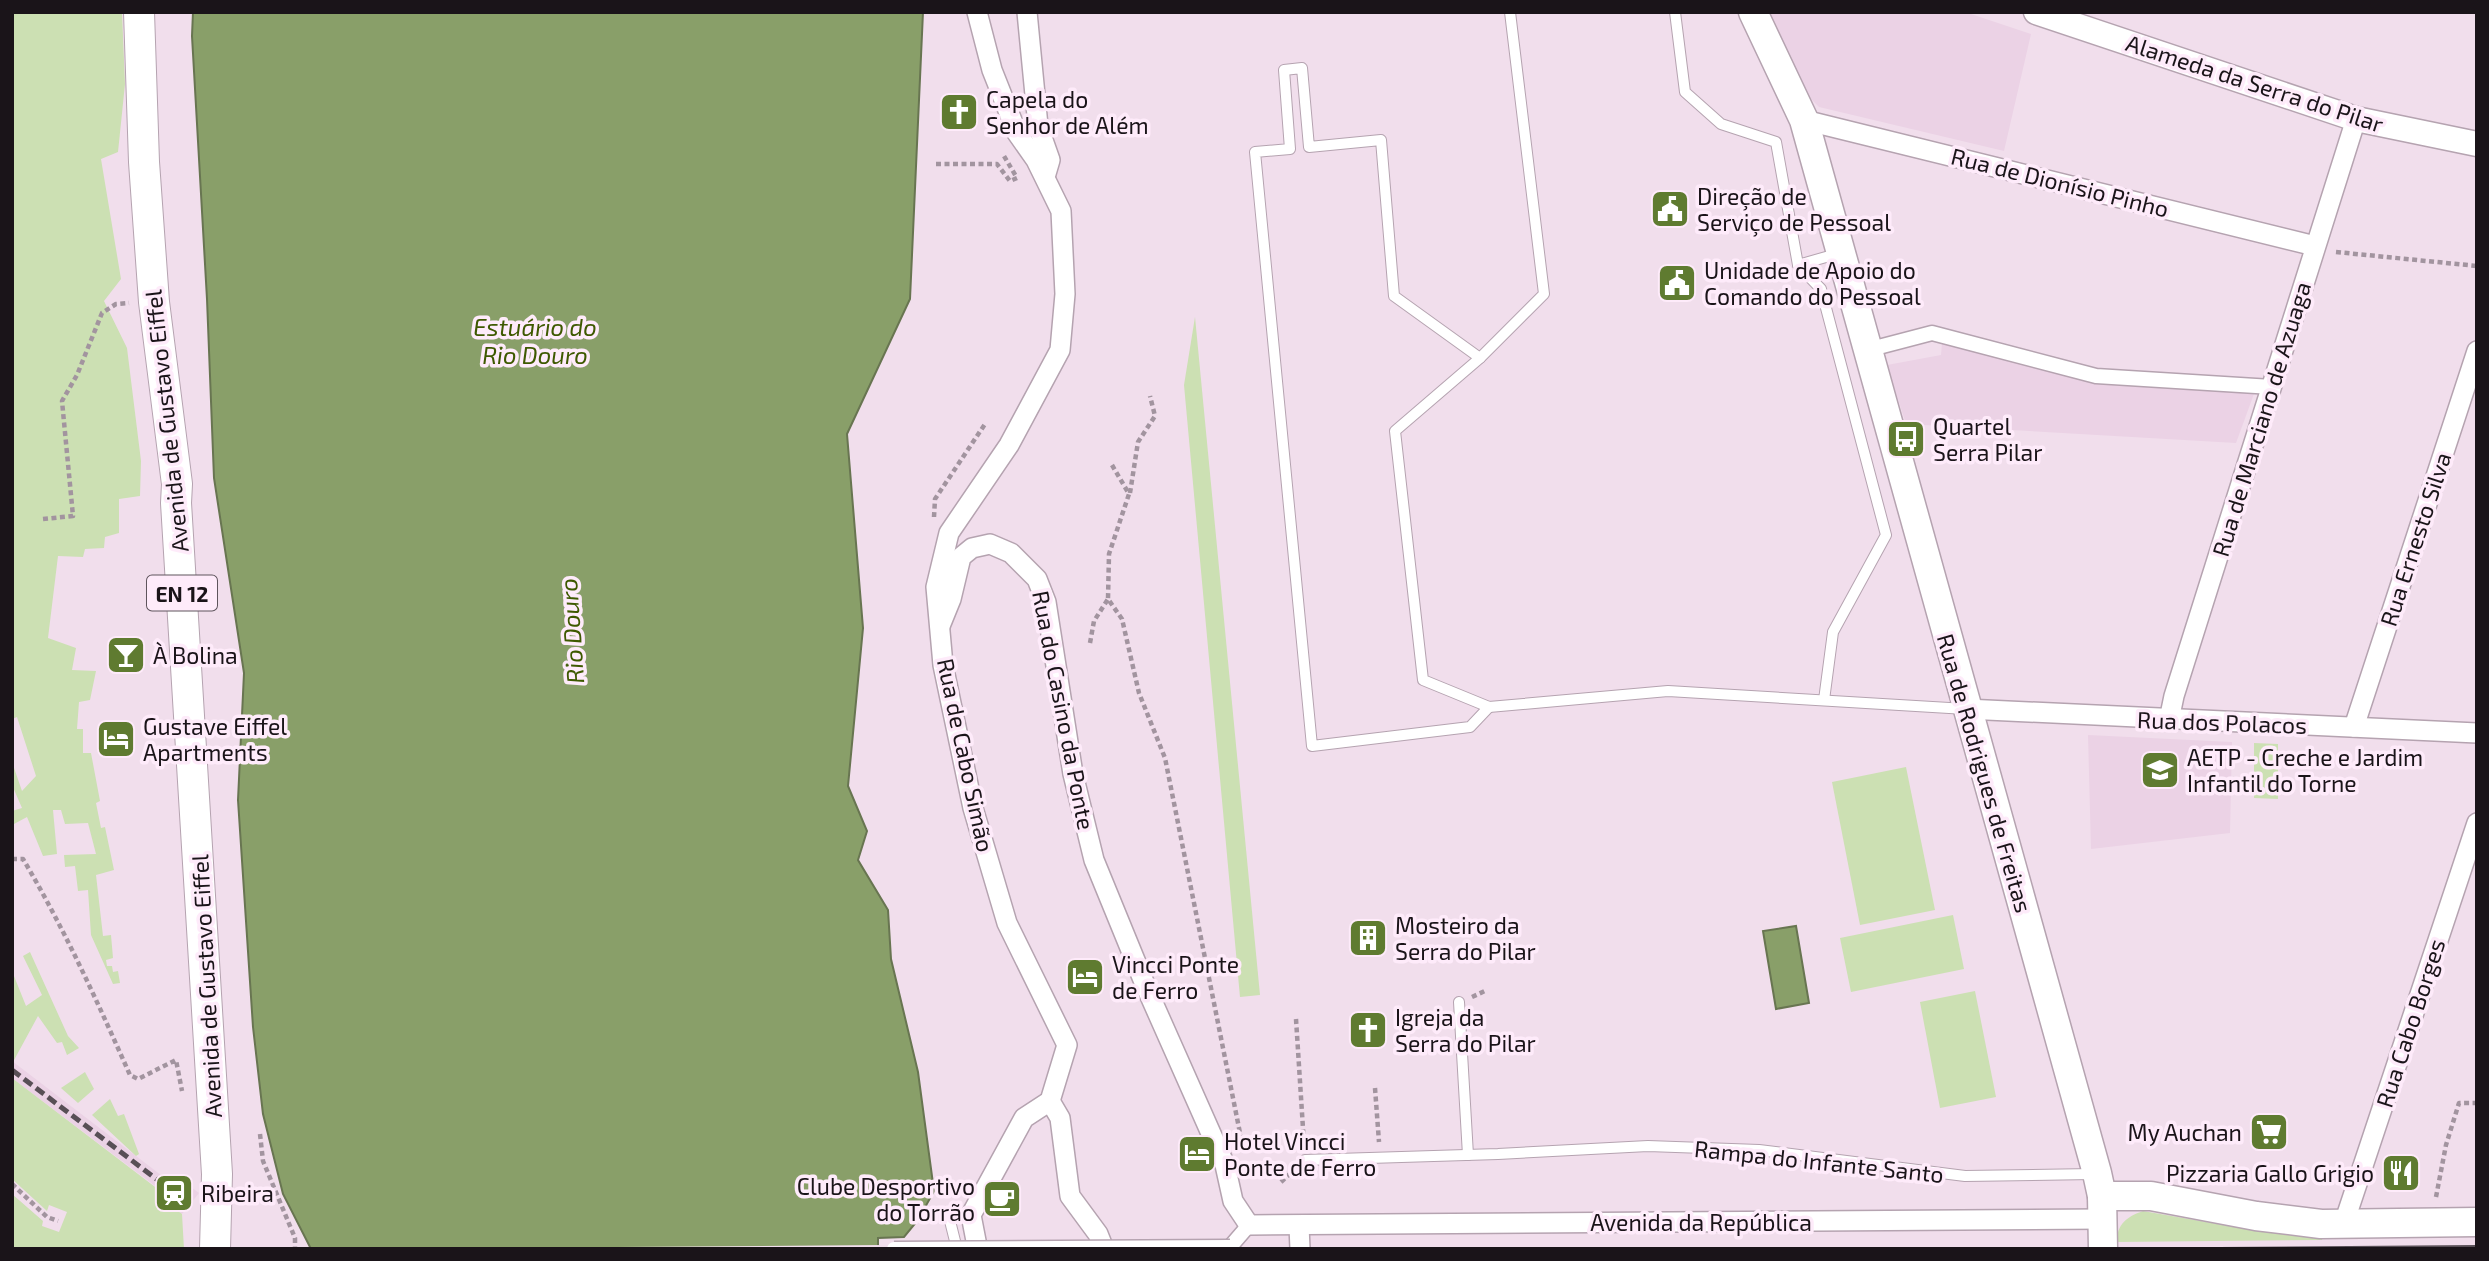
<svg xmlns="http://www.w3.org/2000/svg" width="2489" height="1261" viewBox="0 0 2489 1261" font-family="'Exo 2',sans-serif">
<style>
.built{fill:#ebd2e5}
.green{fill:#cce0b3}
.water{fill:#899f69;stroke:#687551;stroke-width:2}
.pier{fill:#f1deec}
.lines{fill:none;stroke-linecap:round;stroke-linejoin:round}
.service-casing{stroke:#b5a3b0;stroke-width:12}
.pedestrian-casing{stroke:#b5a3b0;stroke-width:17}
.minor-casing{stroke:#b5a3b0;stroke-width:22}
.tertiary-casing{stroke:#b5a3b0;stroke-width:27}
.secondary-casing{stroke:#b5a3b0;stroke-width:31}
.primary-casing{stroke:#b5a3b0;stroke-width:32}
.path{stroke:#a2949f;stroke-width:4.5;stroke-dasharray:5 3.5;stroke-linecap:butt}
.service{stroke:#fff;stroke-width:10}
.pedestrian{stroke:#fff;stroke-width:14}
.minor{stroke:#fff;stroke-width:19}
.tertiary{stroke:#fff;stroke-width:24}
.secondary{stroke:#fff;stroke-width:28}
.primary{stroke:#fff;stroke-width:30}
.tram{stroke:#584f56;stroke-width:2}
.rail{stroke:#584f56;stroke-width:5;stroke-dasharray:10 5;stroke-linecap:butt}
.pedestrian-bridge-casing{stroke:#b5a3b0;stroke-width:17;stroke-linecap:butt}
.pedestrian-bridge{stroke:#fff;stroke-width:14}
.labels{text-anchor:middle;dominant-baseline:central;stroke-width:7;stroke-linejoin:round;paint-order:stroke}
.shield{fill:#feebfa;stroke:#5e545c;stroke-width:2}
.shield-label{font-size:21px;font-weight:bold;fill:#1a1419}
.street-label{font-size:23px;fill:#1a1419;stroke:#feebfa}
.poi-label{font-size:23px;fill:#1a1419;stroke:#feebfa;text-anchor:start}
.water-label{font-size:24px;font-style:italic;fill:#3e5900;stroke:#feebfa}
</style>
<rect width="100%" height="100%" fill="#f1deec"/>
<!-- built -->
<g class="built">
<polygon points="1769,12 1965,12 2031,34 2004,151 1819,107 1808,96"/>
<polygon points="1942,343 2098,382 2255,391 2236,443 1906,424 1887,365 1941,355"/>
<polygon points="2088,735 2232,742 2230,833 2091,849"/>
<polygon points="12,1061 170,1182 176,1176 199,1193 182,1214 160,1197 163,1192 12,1078"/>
</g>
<!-- green -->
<g class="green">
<polygon points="12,12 122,12 125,84 118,152 101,159 121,279 104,301 127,348 141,461 140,496 119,499 119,533 105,537 104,548 85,549 83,557 58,556 48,638 76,648 72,670 96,671 90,700 79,702 77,729 83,729 83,753 91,753 100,801 96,803 101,828 105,827 114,870 96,875 103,936 111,935 113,958 106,960 107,966 112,966 113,972 118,971 120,983 113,984 91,935 88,890 78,891 75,866 65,867 64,855 96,854 88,823 65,824 61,810 53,810 57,854 43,856 27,817 14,824 12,811 22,808 12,785 12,762 22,791 36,776 17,717 12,719"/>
<polygon points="1195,317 1260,995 1240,997 1184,385"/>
<polygon points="2254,743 2278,744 2278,799 2254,798"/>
<polygon points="1906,767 1935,910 1860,925 1832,782"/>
<polygon points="1953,915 1964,969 1851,992 1840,938"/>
<polygon points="30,952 68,1036 79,1048 67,1055 62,1042 57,1043 38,1016 13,1062 12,971 26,1006 42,995 23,956"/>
<polygon points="1975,991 1996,1097 1940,1108 1920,1002"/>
<polygon points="85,1072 94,1089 78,1103 61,1088"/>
<polygon points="12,1078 163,1193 160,1198 182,1214 184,1249 12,1249 12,1194 43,1221 42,1226 59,1232 67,1212 49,1205 47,1211 12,1179"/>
<polygon points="110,1099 118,1116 124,1114 139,1154 136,1156 92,1115"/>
<path d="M2143 1211 2229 1226 2323 1236 2322 1240 2116 1242C2118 1224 2126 1217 2143 1211Z"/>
</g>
<!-- water -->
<g class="water">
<polygon points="193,12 923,12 910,299 847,434 863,628 848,786 867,831 858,860 888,910 891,959 918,1072 934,1191 918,1220 904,1237 878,1238 878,1249 311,1249 283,1194 263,1114 253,1027 238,800 244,673 214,478 207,299 192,36"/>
<polygon points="1796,926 1809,1003 1776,1009 1763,931"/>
</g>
<!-- pier -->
<polygon class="pier" points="882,1245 882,1249 358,1249"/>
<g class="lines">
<!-- service casing -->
<g class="service-casing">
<g id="service">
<polyline points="1510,12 1544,294 1480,358 1395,431 1423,680 1489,707 1668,691 1966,709"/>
<polyline points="1675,12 1685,92 1721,124 1776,142 1798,265 1821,289 1886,535 1833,632 1824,700"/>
<polyline points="1798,265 1840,253"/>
<polyline points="1480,358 1394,296 1381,140 1309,147 1302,68 1284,70 1290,149 1255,152 1312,746 1470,727 1489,707"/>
<polyline points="1459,1002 1468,1155"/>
<polyline points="1305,1160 1498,1154 1648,1146 1759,1150 1965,1176 2093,1174"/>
<polyline points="948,1213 957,1249"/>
</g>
</g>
<!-- pedestrian casing -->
<g class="pedestrian-casing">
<g id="pedestrian">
<polyline points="1867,350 1932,333 2096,376 2272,387"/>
<polyline points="1230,1247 1249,1225"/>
</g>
</g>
<!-- minor casing -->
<g class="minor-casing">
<g id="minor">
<polyline points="977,12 992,70 1017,133 1036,160 1061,211 1065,294 1060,350 1009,445 949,533 936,587 943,665 973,808 1007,923 1067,1045 1050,1101 1024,1118 971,1215 977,1246 980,1249"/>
<polyline points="1027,12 1038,126 1050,160 1045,177"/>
<polyline points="1804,120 2315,246"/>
<polyline points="940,626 951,599 961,557 972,548 990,544 1011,553 1037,579 1046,602 1073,774 1094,860 1146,987 1225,1165 1233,1201 1249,1225 2103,1219"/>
<polyline points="1966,709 2477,733"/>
<polyline points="2169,720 2174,696 2356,119"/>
<polyline points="2354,727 2477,351"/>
<polyline points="1050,1101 1060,1118 1070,1196 1098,1234 1104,1249"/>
<polyline points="2344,1223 2477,823"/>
<polyline points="1299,1226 1300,1249"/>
</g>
</g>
<!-- tertiary casing -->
<g class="tertiary-casing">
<polyline id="tertiary" points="2036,12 2356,119 2477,144"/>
</g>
<!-- secondary casing -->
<g class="secondary-casing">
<g id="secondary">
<polyline points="1753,12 1804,120 2097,1173 2102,1196 2103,1249"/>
<polyline points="2102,1196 2151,1196 2256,1216 2321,1224 2477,1222"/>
</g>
</g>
<!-- primary casing -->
<g class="primary-casing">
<polyline id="primary" points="139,12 144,162 154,302 177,484 176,503 217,1174 215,1249"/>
</g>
<!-- path -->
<g class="path">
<polyline points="936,164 997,164 1010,181 1017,178 1004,156"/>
<polyline points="2336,252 2477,266"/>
<polyline points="1112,465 1129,494 1109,554 1108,599 1122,619 1139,693 1165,758 1243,1148"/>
<polyline points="1130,493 1138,442 1155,416 1150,396"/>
<polyline points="934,517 935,499 985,424"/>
<polyline points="43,519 73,516 62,401 77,375 102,313 116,304 129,303"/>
<polyline points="1090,643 1094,621 1108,599"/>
<path d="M12 859H23C64 928 97 1001 130 1075L138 1079 176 1060 182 1091"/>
<polyline points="1472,997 1487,990"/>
<polyline points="1296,1019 1304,1144"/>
<polyline points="1375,1088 1379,1142"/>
<polyline points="260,1134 263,1161 295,1238 295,1249"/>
<polyline points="1281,1182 1293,1171"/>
<polyline points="12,1184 47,1217 58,1221"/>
<polyline points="2436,1197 2446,1145 2459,1103 2477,1103"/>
</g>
<!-- service -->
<use href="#service" class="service"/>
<!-- pedestrian -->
<use href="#pedestrian" class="pedestrian"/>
<!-- minor -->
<use href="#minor" class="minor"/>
<!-- tertiary -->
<use href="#tertiary" class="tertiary"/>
<!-- secondary -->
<use href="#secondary" class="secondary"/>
<!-- primary -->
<use href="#primary" class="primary"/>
<!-- tram -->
<polyline class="tram" points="2081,1249 2477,1246"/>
<!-- rail -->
<polyline class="rail" points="12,1070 167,1187"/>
<!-- pedestrian-bridge casing -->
<g class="pedestrian-bridge-casing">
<polyline id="pedestrian-bridge" points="894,1249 1230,1247"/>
</g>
<!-- pedestrian-bridge -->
<use href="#pedestrian-bridge" class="pedestrian-bridge"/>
</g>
<!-- icons -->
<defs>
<g id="church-square" transform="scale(2.0125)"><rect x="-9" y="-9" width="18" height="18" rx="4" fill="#5f7b30" stroke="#feebfa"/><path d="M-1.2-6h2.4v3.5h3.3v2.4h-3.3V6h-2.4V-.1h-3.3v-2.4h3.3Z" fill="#fff"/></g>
<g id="civic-square" transform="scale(2.0125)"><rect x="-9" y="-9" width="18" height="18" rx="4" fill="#5f7b30" stroke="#feebfa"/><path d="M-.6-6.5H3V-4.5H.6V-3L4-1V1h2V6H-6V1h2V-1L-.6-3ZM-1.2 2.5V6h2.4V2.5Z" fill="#fff"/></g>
<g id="bus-square" transform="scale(2.0125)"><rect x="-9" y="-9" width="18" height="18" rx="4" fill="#5f7b30" stroke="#feebfa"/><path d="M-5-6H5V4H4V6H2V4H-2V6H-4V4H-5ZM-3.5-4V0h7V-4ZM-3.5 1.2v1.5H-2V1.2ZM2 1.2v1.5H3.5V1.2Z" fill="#fff"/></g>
<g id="bar-square" transform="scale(2.0125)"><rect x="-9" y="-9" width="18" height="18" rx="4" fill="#5f7b30" stroke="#feebfa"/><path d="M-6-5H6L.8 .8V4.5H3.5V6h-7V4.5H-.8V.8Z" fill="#fff"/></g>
<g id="hotel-square" transform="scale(2.0125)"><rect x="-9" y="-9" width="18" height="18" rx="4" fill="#5f7b30" stroke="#feebfa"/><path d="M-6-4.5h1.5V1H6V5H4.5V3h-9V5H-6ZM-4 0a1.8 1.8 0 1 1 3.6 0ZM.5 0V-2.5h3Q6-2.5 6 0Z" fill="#fff"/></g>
<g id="school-square" transform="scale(2.0125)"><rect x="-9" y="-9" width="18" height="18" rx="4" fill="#5f7b30" stroke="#feebfa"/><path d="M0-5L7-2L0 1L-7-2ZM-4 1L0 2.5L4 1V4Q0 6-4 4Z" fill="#fff"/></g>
<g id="building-square" transform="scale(2.0125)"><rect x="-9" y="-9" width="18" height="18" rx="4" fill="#5f7b30" stroke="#feebfa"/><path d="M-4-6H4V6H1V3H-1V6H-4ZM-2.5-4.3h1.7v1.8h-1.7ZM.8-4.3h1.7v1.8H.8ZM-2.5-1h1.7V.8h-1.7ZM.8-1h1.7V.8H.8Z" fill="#fff"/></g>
<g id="supermarket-square" transform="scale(2.0125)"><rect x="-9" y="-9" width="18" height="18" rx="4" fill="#5f7b30" stroke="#feebfa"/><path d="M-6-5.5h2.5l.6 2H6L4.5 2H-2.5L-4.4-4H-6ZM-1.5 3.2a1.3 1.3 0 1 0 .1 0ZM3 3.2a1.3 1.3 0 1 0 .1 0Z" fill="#fff"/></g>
<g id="restaurant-square" transform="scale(2.0125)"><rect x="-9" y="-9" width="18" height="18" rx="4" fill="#5f7b30" stroke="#feebfa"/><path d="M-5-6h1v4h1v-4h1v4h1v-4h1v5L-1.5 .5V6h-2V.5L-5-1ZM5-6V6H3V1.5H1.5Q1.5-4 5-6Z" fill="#fff"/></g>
<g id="station-square" transform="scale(2.0125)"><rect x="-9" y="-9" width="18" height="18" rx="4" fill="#5f7b30" stroke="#feebfa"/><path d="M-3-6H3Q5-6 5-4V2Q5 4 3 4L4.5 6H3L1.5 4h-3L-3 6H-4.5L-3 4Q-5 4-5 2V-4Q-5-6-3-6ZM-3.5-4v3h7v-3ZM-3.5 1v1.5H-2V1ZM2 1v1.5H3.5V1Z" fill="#fff"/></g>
<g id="cafe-square" transform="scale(2.0125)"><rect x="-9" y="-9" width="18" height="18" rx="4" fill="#5f7b30" stroke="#feebfa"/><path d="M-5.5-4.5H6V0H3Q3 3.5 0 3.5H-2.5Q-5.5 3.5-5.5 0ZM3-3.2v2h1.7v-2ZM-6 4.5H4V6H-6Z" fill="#fff"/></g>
</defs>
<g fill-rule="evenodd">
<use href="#church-square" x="959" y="112"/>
<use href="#civic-square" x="1670" y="209"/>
<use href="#civic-square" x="1677" y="283"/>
<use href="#bus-square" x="1906" y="439"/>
<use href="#bar-square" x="126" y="655"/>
<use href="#hotel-square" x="116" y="739"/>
<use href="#school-square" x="2160" y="770"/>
<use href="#building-square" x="1368" y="938"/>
<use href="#hotel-square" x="1085" y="977"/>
<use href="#church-square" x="1368" y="1030"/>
<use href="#supermarket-square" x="2269" y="1132"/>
<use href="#hotel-square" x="1197" y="1154"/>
<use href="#restaurant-square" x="2401" y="1173"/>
<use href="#station-square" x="174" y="1193"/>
<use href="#cafe-square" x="1002" y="1199"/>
</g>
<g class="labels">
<!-- shield labels -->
<rect class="shield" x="147" y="575.5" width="70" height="35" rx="5"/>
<g class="shield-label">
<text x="182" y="593">EN 12</text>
</g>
<!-- street labels -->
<g class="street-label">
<text transform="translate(2255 83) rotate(18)">Alameda da Serra do Pilar</text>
<text transform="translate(2060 182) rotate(14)">Rua de Dionísio Pinho</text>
<text transform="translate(2261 419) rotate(-73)">Rua de Marciano de Azuaga</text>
<text transform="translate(166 421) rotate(-96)">Avenida de Gustavo Eiffel</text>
<text transform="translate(2415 539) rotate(-72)">Rua Ernesto Silva</text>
<text transform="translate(1064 710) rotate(79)">Rua do Casino da Ponte</text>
<text transform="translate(2222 722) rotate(2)">Rua dos Polacos</text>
<text transform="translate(966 755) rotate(78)">Rua de Cabo Simão</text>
<text transform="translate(1985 773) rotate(74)">Rua de Rodrigues de Freitas</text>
<text transform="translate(206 986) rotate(-93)">Avenida de Gustavo Eiffel</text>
<text transform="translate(2410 1023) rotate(-72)">Rua Cabo Borges</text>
<text transform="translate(1819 1161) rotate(6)">Rampa do Infante Santo</text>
<text x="1701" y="1222">Avenida da República</text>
</g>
<!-- poi labels -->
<g class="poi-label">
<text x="986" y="99">Capela do<tspan x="986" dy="26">Senhor de Além</tspan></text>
<text x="1697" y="196">Direção de<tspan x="1697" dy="26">Serviço de Pessoal</tspan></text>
<text x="1704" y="270">Unidade de Apoio do<tspan x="1704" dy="26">Comando do Pessoal</tspan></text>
<text x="1933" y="426">Quartel<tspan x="1933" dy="26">Serra Pilar</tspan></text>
<text x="153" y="655">À Bolina</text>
<text x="143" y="726">Gustave Eiffel<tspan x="143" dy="26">Apartments</tspan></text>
<text x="2187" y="757">AETP - Creche e Jardim<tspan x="2187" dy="26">Infantil do Torne</tspan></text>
<text x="1395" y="925">Mosteiro da<tspan x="1395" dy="26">Serra do Pilar</tspan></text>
<text x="1112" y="964">Vincci Ponte<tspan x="1112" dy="26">de Ferro</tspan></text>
<text x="1395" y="1017">Igreja da<tspan x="1395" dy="26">Serra do Pilar</tspan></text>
<text x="2242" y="1132" text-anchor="end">My Auchan</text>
<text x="1224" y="1141">Hotel Vincci<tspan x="1224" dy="26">Ponte de Ferro</tspan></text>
<text x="2374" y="1173" text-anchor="end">Pizzaria Gallo Grigio</text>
<text x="975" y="1186" text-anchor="end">Clube Desportivo<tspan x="975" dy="26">do Torrão</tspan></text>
<text x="201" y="1193">Ribeira</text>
</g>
<!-- water labels -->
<g class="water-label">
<text x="535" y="326">Estuário do<tspan x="535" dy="28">Rio Douro</tspan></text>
<text transform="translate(571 631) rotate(-94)">Rio Douro</text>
</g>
</g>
<!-- border -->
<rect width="2489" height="1261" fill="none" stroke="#1a1419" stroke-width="28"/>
</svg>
